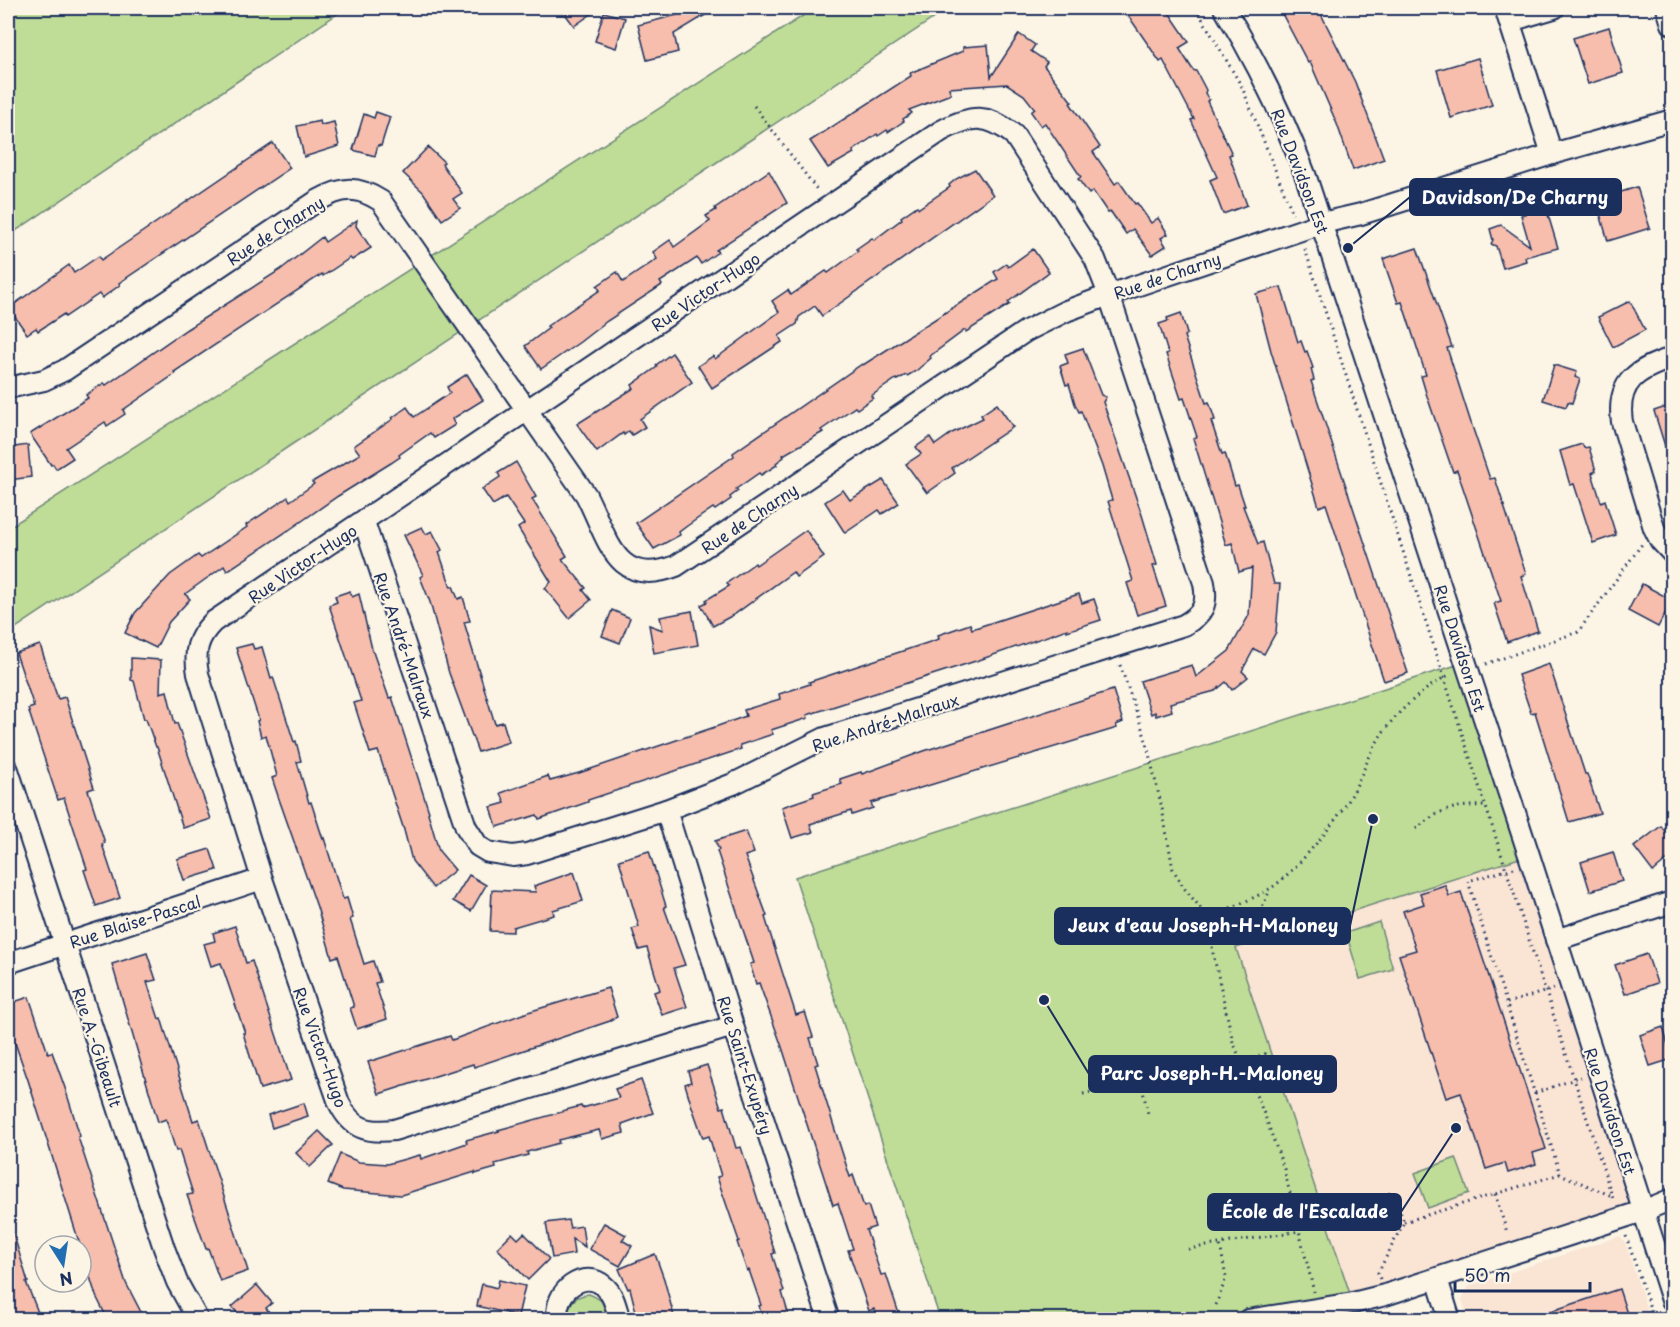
<svg xmlns="http://www.w3.org/2000/svg" width="1680" height="1327" viewBox="0 0 1680 1327" font-family="'Playpen Sans',sans-serif">
<style>
.built{fill:#fae4d4}
.green{fill:#bfdd96;stroke:#6d867a;stroke-width:1.5}
.building{fill:#f7bead;stroke:#1b2f5e;stroke-width:1.5}
.lines{fill:none;stroke-linecap:round;stroke-linejoin:round}
.minor-casing{stroke:#1b2f5e;stroke-width:24}
.path{stroke:#1b2f5e;stroke-width:3;stroke-dasharray:1.5 4.5;stroke-linecap:butt}
.minor{stroke:#fcf5e5;stroke-width:20}
.labels{text-anchor:middle;dominant-baseline:central;stroke-width:4.5;stroke-linejoin:round;paint-order:stroke}
.street-label{font-size:16px;fill:#1b2f5e;stroke:#fcf5e5}
.leader{fill:none;stroke:#1b2f5e;stroke-width:2}
.callout-dot{fill:#1b2f5e;stroke:#fcf5e5;stroke-width:2}
.callout{fill:#1b2f5e;stroke:#1b2f5e;stroke-width:2}
.callout-label{font-size:18px;text-anchor:middle;font-weight:bold;fill:#fff}
</style>
<rect width="100%" height="100%" fill="#fcf5e5"/>
<filter id="ink" filterUnits="userSpaceOnUse"><feTurbulence type="fractalNoise" baseFrequency=".0167" numOctaves="2"/><feDisplacementMap in="SourceGraphic" scale="12" xChannelSelector="R" yChannelSelector="G"/><feConvolveMatrix kernelMatrix="1 2 1 2 8 2 1 2 1" color-interpolation-filters="sRGB"/></filter>
<g filter="url(#ink)">
<!-- built -->
<g class="built">
<polygon points="1529,855 1643,1211 1353,1303 1236,948"/>
<polygon points="1620,1236 1625,1242 1650,1319 1468,1319 1462,1299 1469,1286"/>
</g>
<!-- green -->
<g class="green">
<polygon points="8,8 346,8 8,236"/>
<polygon points="815,8 949,8 8,633 8,528"/>
<polygon points="1466,662 1529,855 1236,948 1353,1303 1248,1320 940,1319 795,877"/>
<polygon points="1379,922 1393,969 1360,979 1346,933"/>
<polygon points="1456,1158 1469,1193 1428,1208 1415,1173"/>
<path d="M589 1294C604 1300 607 1305 612 1319H570C566 1304 574 1296 589 1294Z"/>
</g>
<!-- building -->
<g class="building">
<polygon points="561,8 600,8 574,26"/>
<polygon points="672,8 717,8 674,34 678,52 647,60 638,25 677,15"/>
<polygon points="1123,8 1166,8 1189,42 1179,48 1193,70 1196,71 1206,90 1205,93 1209,100 1207,101 1232,154 1229,155 1247,205 1223,214 1210,180 1217,177 1191,120 1194,119 1163,60 1160,62"/>
<polygon points="1279,8 1318,8 1355,82 1384,159 1353,170 1337,124 1310,62 1308,63"/>
<polygon points="604,12 625,18 616,48 595,41"/>
<polygon points="1609,27 1623,73 1588,84 1573,38"/>
<polygon points="1019,34 1035,45 1031,51 1047,62 1044,66 1072,102 1070,103 1100,147 1093,152 1115,184 1119,181 1135,204 1137,203 1151,223 1158,218 1168,234 1161,238 1166,246 1152,255 1133,229 1126,234 1111,212 1108,213 1093,191 1089,194 1078,179 1081,177 1045,123 1041,126 1031,112 1035,109 1024,95 1007,84 949,88 951,94 909,110 912,113 903,119 904,121 888,132 887,130 878,136 877,134 853,151 854,153 828,168 810,141 911,76 910,73 963,51 963,47 988,45 991,77"/>
<polygon points="1478,58 1492,105 1451,118 1437,70"/>
<polygon points="376,112 390,117 381,146 378,145 375,156 353,150 364,114 374,118"/>
<polygon points="320,121 321,125 334,122 339,146 304,157 297,126"/>
<polygon points="273,143 290,168 119,283 120,285 102,298 99,294 65,317 64,314 38,331 36,328 27,334 9,308 69,265 74,273 99,256 101,260"/>
<polygon points="428,147 444,162 442,164 462,193 453,199 460,208 442,220 423,192 403,173"/>
<polygon points="975,169 993,195 822,316 815,306 799,317 797,324 779,336 782,342 712,388 698,366 713,356 715,359 779,312 772,301 788,290 791,295 826,271 828,273 858,251 856,249 872,238 874,240 902,219 901,217 917,206 919,208 950,187 949,185 956,179"/>
<polygon points="769,171 787,203 716,250 718,252 701,264 697,258 660,282 662,285 607,321 580,342 541,369 525,346 549,328 547,326 600,290 597,286 617,272 623,282 657,259 653,252 670,240 674,247 710,221 706,216 716,210 715,208"/>
<polygon points="1637,187 1650,228 1608,241 1596,200"/>
<polygon points="1546,208 1558,248 1525,257 1526,261 1503,268 1496,246 1491,244 1493,240 1490,229 1501,225 1530,246 1521,215"/>
<polygon points="357,220 356,226 371,248 352,260 350,258 323,276 322,274 174,372 175,374 123,410 125,414 107,426 105,422 66,448 73,458 56,469 53,464 51,465 30,434 88,398 86,395 104,383 106,385 187,329 280,270 322,237 325,242"/>
<polygon points="1417,248 1452,347 1447,348 1471,423 1490,479 1495,478 1526,574 1521,576 1538,631 1507,642 1494,603 1501,601 1457,470 1453,472 1427,396 1421,376 1426,375 1402,302 1398,303 1383,259"/>
<polygon points="1033,249 1049,272 1008,302 1010,304 966,332 965,330 930,356 931,358 916,371 907,376 906,375 897,380 896,379 871,396 873,398 857,409 855,407 821,430 823,432 783,455 784,457 776,463 777,465 761,475 759,473 736,489 738,491 730,497 731,499 715,510 713,508 687,526 679,532 680,535 654,549 636,523 734,456 733,453 862,364 863,365 998,279 994,272 1006,264 1008,267"/>
<polygon points="1281,287 1298,342 1301,341 1305,352 1307,351 1313,368 1311,369 1314,380 1311,381 1408,673 1384,681 1326,504 1319,507 1271,351 1256,294"/>
<polygon points="1630,301 1645,330 1613,347 1598,317"/>
<polygon points="1181,313 1187,334 1184,336 1206,403 1209,402 1215,420 1211,421 1222,454 1225,453 1235,486 1238,485 1245,506 1243,506 1258,544 1263,542 1274,584 1280,584 1276,632 1264,654 1254,649 1242,671 1248,677 1232,690 1226,682 1215,691 1170,703 1172,711 1156,716 1155,712 1151,714 1140,681 1192,665 1196,677 1229,651 1249,615 1252,568 1239,572 1232,543 1226,545 1193,438 1197,437 1184,398 1181,399 1166,354 1168,353 1159,324 1168,321 1167,318"/>
<polygon points="1083,348 1101,395 1106,397 1103,402 1142,515 1157,565 1153,566 1166,606 1137,615 1127,583 1133,581 1108,501 1112,500 1102,466 1081,411 1079,412 1075,404 1069,384 1066,385 1060,366 1068,363 1065,354"/>
<polygon points="672,353 692,382 640,419 645,427 632,435 629,431 624,435 623,433 597,452 577,424 634,388 632,385 657,367 656,365"/>
<polygon points="1554,365 1577,372 1575,377 1580,379 1572,403 1568,402 1566,407 1543,400"/>
<polygon points="467,374 483,400 452,419 455,425 434,438 430,433 399,455 400,457 391,463 338,496 289,530 227,571 224,566 185,594 190,599 169,622 156,648 125,633 135,613 170,575 198,555 201,558 247,527 246,525 288,497 290,501 314,484 312,482 360,454 354,446 393,419 392,418 407,407 414,417 450,393 447,387"/>
<polygon points="997,404 1013,427 952,468 955,473 927,493 906,464 921,454 916,447 930,437 935,445 952,433 983,418 981,415"/>
<polygon points="1672,405 1672,458 1669,459 1654,411"/>
<polygon points="1582,444 1584,448 1589,447 1596,471 1592,473 1601,502 1605,500 1616,535 1593,543 1574,484 1570,485 1560,451"/>
<polygon points="28,445 31,477 9,480 8,478 8,448"/>
<polygon points="516,462 536,497 532,499 567,556 562,559 586,588 583,590 591,600 569,618 545,588 551,582 518,528 524,524 506,497 493,505 482,489 500,477 498,473"/>
<polygon points="883,480 899,503 882,514 879,510 845,533 825,502 843,490 850,500"/>
<polygon points="422,527 426,534 432,531 442,550 439,552 451,587 453,586 458,599 463,597 470,621 464,622 495,724 503,722 509,742 478,752 449,673 430,602 420,577 423,575 404,535"/>
<polygon points="806,530 824,557 796,577 793,572 735,614 713,626 701,605 707,602 706,600 729,586 727,583 755,563 756,565"/>
<polygon points="1642,584 1672,600 1658,627 1628,611"/>
<polygon points="350,591 352,597 359,594 372,649 389,698 392,697 429,812 428,813 439,851 455,870 433,888 412,861 404,830 378,751 370,753 354,703 361,701 329,605 337,602 335,596"/>
<polygon points="1079,594 1082,603 1094,599 1101,620 1067,631 1067,629 982,659 807,715 808,718 771,730 773,734 740,745 741,749 588,800 588,802 539,819 537,815 497,827 491,807 505,803 501,793 548,776 550,781 579,773 715,727 746,716 744,710 780,699 779,694 810,684 809,682 939,639 938,635 970,624 972,629"/>
<polygon points="612,610 630,618 620,643 602,636"/>
<polygon points="692,611 698,645 654,653 649,625 663,630 660,617"/>
<polygon points="252,644 254,649 262,647 271,678 273,677 294,742 296,741 301,761 297,762 309,803 311,802 323,839 324,838 343,899 347,898 353,918 350,919 364,964 373,961 380,982 375,983 387,1019 357,1029 350,1008 354,1007 338,956 332,958 317,907 279,799 272,778 277,776 266,735 261,737 257,721 259,720 236,648"/>
<polygon points="40,645 58,699 65,697 94,788 88,790 105,843 102,844 120,898 96,906 84,870 87,869 64,798 58,800 28,709 34,707 16,653"/>
<polygon points="131,658 161,660 160,693 167,691 175,724 177,723 211,819 183,828 157,747 156,747 146,719 144,719 134,681 131,680"/>
<polygon points="1549,664 1585,774 1587,774 1600,813 1569,822 1535,712 1531,713 1518,675"/>
<polygon points="1113,690 1123,722 1116,725 1117,728 871,803 873,808 852,815 851,811 810,824 813,832 792,838 782,807 814,796 813,793 842,784 840,779 861,772 862,774 924,751"/>
<polygon points="1661,826 1672,841 1672,856 1653,872 1634,847"/>
<polygon points="746,831 754,853 745,856 767,916 765,917 774,946 796,1015 805,1012 813,1037 810,1038 818,1064 815,1065 835,1130 850,1177 853,1175 864,1207 868,1205 875,1227 866,1230 881,1275 886,1274 901,1320 877,1320 874,1309 869,1311 848,1250 853,1249 838,1203 833,1205 782,1047 759,983 756,984 750,964 754,963 717,851 719,850 715,841"/>
<polygon points="210,849 217,870 184,880 177,859"/>
<polygon points="649,851 666,906 664,907 685,965 674,968 687,1007 662,1015 654,992 660,990 647,948 639,950 632,929 639,927 619,860"/>
<polygon points="1613,852 1622,881 1590,891 1581,862"/>
<polygon points="574,872 583,901 553,910 554,915 513,927 513,932 490,931 492,890 536,892 534,886"/>
<polygon points="469,875 486,885 471,911 453,901"/>
<polygon points="1445,885 1449,896 1461,892 1546,1149 1533,1153 1536,1164 1508,1173 1505,1163 1486,1169 1461,1093 1446,1098 1399,955 1416,950 1403,911 1424,904 1420,893"/>
<polygon points="235,926 246,963 252,961 291,1080 260,1089 243,1033 245,1033 221,963 211,966 204,944 215,941 213,933"/>
<polygon points="147,953 156,980 147,982 159,1019 161,1018 193,1121 199,1119 248,1271 220,1281 208,1248 206,1249 187,1195 193,1194 179,1150 176,1151 166,1119 158,1122 112,964"/>
<polygon points="1647,954 1657,983 1625,994 1615,965"/>
<polygon points="608,988 617,1017 610,1021 474,1067 473,1064 379,1094 368,1062 450,1036 452,1040 528,1012"/>
<polygon points="29,997 48,1053 52,1052 65,1088 80,1136 78,1137 126,1283 145,1320 108,1320 96,1296 28,1080 15,1043 11,1044 8,1035 8,1004"/>
<polygon points="1663,1027 1672,1059 1650,1066 1640,1035"/>
<polygon points="707,1065 721,1108 724,1107 736,1148 741,1147 775,1253 772,1254 784,1291 782,1292 790,1320 763,1320 759,1306 761,1305 749,1270 747,1271 737,1242 739,1241 717,1177 721,1176 709,1136 703,1138 691,1104 685,1084 691,1082 688,1071"/>
<polygon points="641,1080 653,1113 622,1124 624,1133 602,1139 599,1130 558,1140 559,1143 527,1152 528,1155 495,1164 496,1168 475,1174 475,1172 401,1195 343,1190 328,1184 340,1154 359,1162 387,1164 420,1155 421,1159 467,1143 466,1140 499,1131 498,1130 562,1112 562,1111 581,1106 582,1108 619,1098 615,1089"/>
<polygon points="304,1103 308,1116 272,1128 268,1115"/>
<polygon points="319,1131 333,1145 310,1167 296,1153"/>
<polygon points="568,1220 570,1228 582,1226 585,1247 572,1239 574,1254 552,1258 546,1223"/>
<polygon points="604,1223 626,1235 622,1240 632,1246 620,1266 589,1249"/>
<polygon points="8,1226 11,1226 28,1282 26,1282 41,1320 8,1320"/>
<polygon points="512,1233 518,1239 524,1233 549,1259 528,1280 497,1248"/>
<polygon points="655,1254 664,1279 675,1320 638,1320 630,1288 628,1289 619,1269"/>
<polygon points="499,1280 525,1286 518,1316 477,1306 482,1284 497,1288"/>
<polygon points="257,1285 272,1303 266,1308 275,1320 244,1320 232,1307"/>
<polygon points="1619,1289 1629,1320 1534,1320 1533,1317"/>
</g>
<g class="lines">
<!-- minor casing -->
<g class="minor-casing">
<g id="minor">
<path d="M1224 8C1257 62 1284 118 1306 177L1529 855 1672 1300"/>
<polyline points="1505,8 1552,154"/>
<polyline points="1667,8 1672,24"/>
<polyline points="1510,21 1554,8"/>
<path d="M1672 358C1638 369 1616 381 1622 422L1654 528 1660 540 1672 553"/>
<path d="M8 388 44 380 65 370 317 201C342 187 356 185 381 201L586 495C608 537 615 590 676 566L1026 331 1066 311 1109 295 1322 223 1361 214 1552 154 1672 120"/>
<path d="M364 522 466 827 478 846 488 852 513 856 527 854 666 810 733 784 825 738 1184 625C1203 614 1208 605 1204 583L1109 295 1095 259 1014 135C987 113 971 115 941 131L213 622C197 638 194 652 198 674L262 879 339 1103C352 1129 367 1133 394 1130L733 1026"/>
<polyline points="8,770 164,1248 177,1282 198,1320"/>
<polyline points="666,810 733,1026 829,1320"/>
<polyline points="1556,940 1672,902"/>
<polyline points="8,963 262,879"/>
<polyline points="1437,1279 1450,1320"/>
<path d="M558 1320C552 1291 585 1268 604 1286 614 1294 616 1308 620 1320"/>
<polyline points="1248,1320 1353,1303 1385,1295 1643,1211 1672,1199"/>
</g>
</g>
<!-- path -->
<g class="path">
<polyline points="1196,8 1242,87 1293,214"/>
<polyline points="754,106 818,191"/>
<polyline points="1305,249 1614,1202"/>
<polyline points="1486,664 1578,632 1642,544"/>
<polyline points="1120,665 1145,737 1162,808 1173,869 1184,888 1208,917 1233,930 1251,943 1258,916 1270,890"/>
<path d="M1416 829C1440 809 1454 805 1485 806"/>
<polyline points="1514,868 1468,881 1560,1174"/>
<path d="M1208 917C1229 908 1252 900 1271 888 1294 873 1332 826 1347 803 1360 782 1367 758 1380 737 1394 714 1426 686 1451 674"/>
<polyline points="1208,917 1213,953 1233,1042 1265,1116 1284,1169 1314,1292"/>
<polyline points="1507,1003 1554,989"/>
<polyline points="1141,1082 1148,1114"/>
<polyline points="1535,1093 1581,1077"/>
<polyline points="1083,1094 1241,1063 1270,1052"/>
<polyline points="1495,1194 1507,1232"/>
<polyline points="1404,1222 1560,1174 1612,1196"/>
<polyline points="1626,1236 1654,1320"/>
<polyline points="1188,1249 1300,1231"/>
<polyline points="1380,1279 1378,1273 1404,1222 1397,1203 1388,1192"/>
<polyline points="1216,1305 1226,1278 1220,1244"/>
</g>
<!-- minor -->
<use href="#minor" class="minor"/>
</g>
</g>
<g class="labels">
<!-- street labels -->
<g class="street-label">
<text transform="translate(1301 171) rotate(69)">Rue Davidson Est</text>
<text transform="translate(275 230) rotate(-33)">Rue de Charny</text>
<text transform="translate(1167 275) rotate(-19)">Rue de Charny</text>
<text transform="translate(705 291) rotate(-34)">Rue Victor-Hugo</text>
<text transform="translate(749 518) rotate(-34)">Rue de Charny</text>
<text transform="translate(302 563) rotate(-34)">Rue Victor-Hugo</text>
<text transform="translate(405 645) rotate(71)">Rue André-Malraux</text>
<text transform="translate(1461 648) rotate(72)">Rue Davidson Est</text>
<text transform="translate(885 722) rotate(-18)">Rue André-Malraux</text>
<text transform="translate(135 921) rotate(-18)">Rue Blaise-Pascal</text>
<text transform="translate(98 1047) rotate(72)">Rue A.-Gibeault</text>
<text transform="translate(321 1047) rotate(70)">Rue Victor-Hugo</text>
<text transform="translate(746 1065) rotate(72)">Rue Saint-Exupéry</text>
<text transform="translate(1611 1111) rotate(72)">Rue Davidson Est</text>
</g>
</g>
<!-- callouts -->
<path class="leader" d="M1348 248L1410 197M1373 819L1350 926M1044 1000L1089 1074M1456 1128L1401 1212"/>
<g class="callout-dot">
<circle cx="1348" cy="248" r="6"/>
<circle cx="1373" cy="819" r="6"/>
<circle cx="1044" cy="1000" r="6"/>
<circle cx="1456" cy="1128" r="6"/>
</g>
<g class="callout">
<rect x="1410" y="179" width="211" height="36" rx="6"/>
<rect x="1055" y="908" width="295" height="36" rx="6"/>
<rect x="1089" y="1056" width="247" height="36" rx="6"/>
<rect x="1208" y="1194" width="193" height="36" rx="6"/>
</g>
<g class="callout-label">
<text x="1515" y="204">Davidson/De Charny</text>
<text x="1203" y="932">Jeux d'eau Joseph-H-Maloney</text>
<text x="1212" y="1080">Parc Joseph-H.-Maloney</text>
<text x="1305" y="1218">École de l'Escalade</text>
</g>
<!-- margin -->
<rect width="1680" height="1327" fill="none" stroke="#fcf5e5" stroke-width="30"/>
<rect x="15" y="15" width="1650" height="1297" fill="none" stroke="#1b2f5e" stroke-width="2" filter="url(#ink)"/>
<!-- north arrow -->
<g transform="translate(63 1264) rotate(168)"><circle r="28" fill="#fcf5e5" stroke="#a2a6af" stroke-width="1.5"/>
<path d="M0-4.5L10 22L0 15L-10 22Z" fill="#1f6fb2"/>
<text y="-9" font-size="16" font-weight="bold" text-anchor="middle" fill="#1b2f5e">N</text>
</g>
<!-- scale -->
<path d="M1455 1282v9h135v-9" fill="none" stroke="#1b2f5e" stroke-width="3"/>
<text x="1464" y="1282" font-size="18" fill="#1b2f5e" stroke="#fcf5e5" stroke-width="4.5" paint-order="stroke">50 m</text>
</svg>
